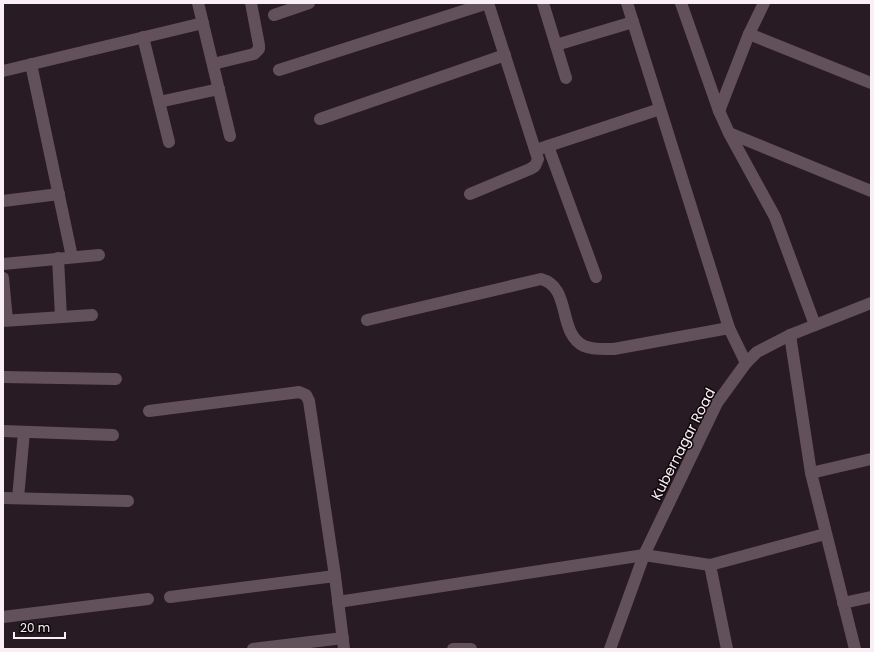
<svg xmlns="http://www.w3.org/2000/svg" width="874" height="652" viewBox="0 0 874 652" font-family="Poppins,sans-serif">
<style>
.lines{fill:none;stroke-linecap:round;stroke-linejoin:round}
.minor{stroke:#62515a;stroke-width:12}
.labels{text-anchor:middle;dominant-baseline:central;stroke-width:3;stroke-linejoin:round;paint-order:stroke}
.street-label{font-size:14px;fill:#f9eff4;stroke:#0e080b}
</style>
<rect width="100%" height="100%" fill="#291b23"/>
<g class="lines">
<!-- minor -->
<g class="minor">
<polyline points="198,3 230,136"/>
<polyline points="543,3 566,78"/>
<polyline points="627,3 729,328 746,363"/>
<polyline points="681,3 719,111 729,133 775,217 815,325"/>
<polyline points="274,15 309,3"/>
<polyline points="749,34 871,83"/>
<polyline points="143,37 169,142"/>
<polyline points="556,45 633,22"/>
<polyline points="31,64 72,257"/>
<polyline points="213,64 254,54 259,49 259,45 251,3"/>
<polyline points="279,70 488,3"/>
<polyline points="3,71 203,23"/>
<polyline points="159,102 219,89"/>
<polyline points="719,111 749,34 764,3"/>
<polyline points="320,119 505,55"/>
<polyline points="729,133 871,191"/>
<polyline points="548,146 596,277"/>
<polyline points="542,148 660,109"/>
<polyline points="470,194 530,169 535,166 538,159 488,3"/>
<polyline points="3,201 59,194"/>
<polyline points="58,258 61,317"/>
<polyline points="3,264 99,255"/>
<polyline points="3,278 7,320"/>
<path d="M367 320 541 279C572 287 557 333 584 346 593 350 604 349 614 349L729 328"/>
<polyline points="3,321 92,315"/>
<polyline points="790,335 811,473 855,649"/>
<polyline points="3,377 116,379"/>
<polyline points="149,411 292,393 299,392 306,395 309,401 335,576 344,649"/>
<polyline points="3,431 113,435"/>
<polyline points="811,473 871,459"/>
<polyline points="3,498 128,501"/>
<polyline points="18,498 24,432"/>
<polyline points="170,597 335,576"/>
<polyline points="338,602 644,555 710,565"/>
<polyline points="843,603 871,597"/>
<polyline points="3,617 148,599"/>
<polyline points="253,649 343,638"/>
<polyline points="453,649 471,649"/>
<polyline points="610,649 644,555 717,403 746,363 757,352 790,335 871,303"/>
<polyline points="727,649 710,565 825,534"/>
</g>
</g>
<g class="labels">
<!-- street labels -->
<g class="street-label">
<text transform="translate(683 444) rotate(-63)">Kubernagar Road</text>
</g>
</g>
<!-- border -->
<rect width="874" height="652" fill="none" stroke="#f9eff4" stroke-width="8"/>
<!-- scale -->
<path d="M14 632v6h51v-6" fill="none" stroke="#f9eff4" stroke-width="2"/>
<text x="20" y="632" font-size="12" fill="#f9eff4" stroke="#0e080b" stroke-width="3" paint-order="stroke">20 m</text>
</svg>
